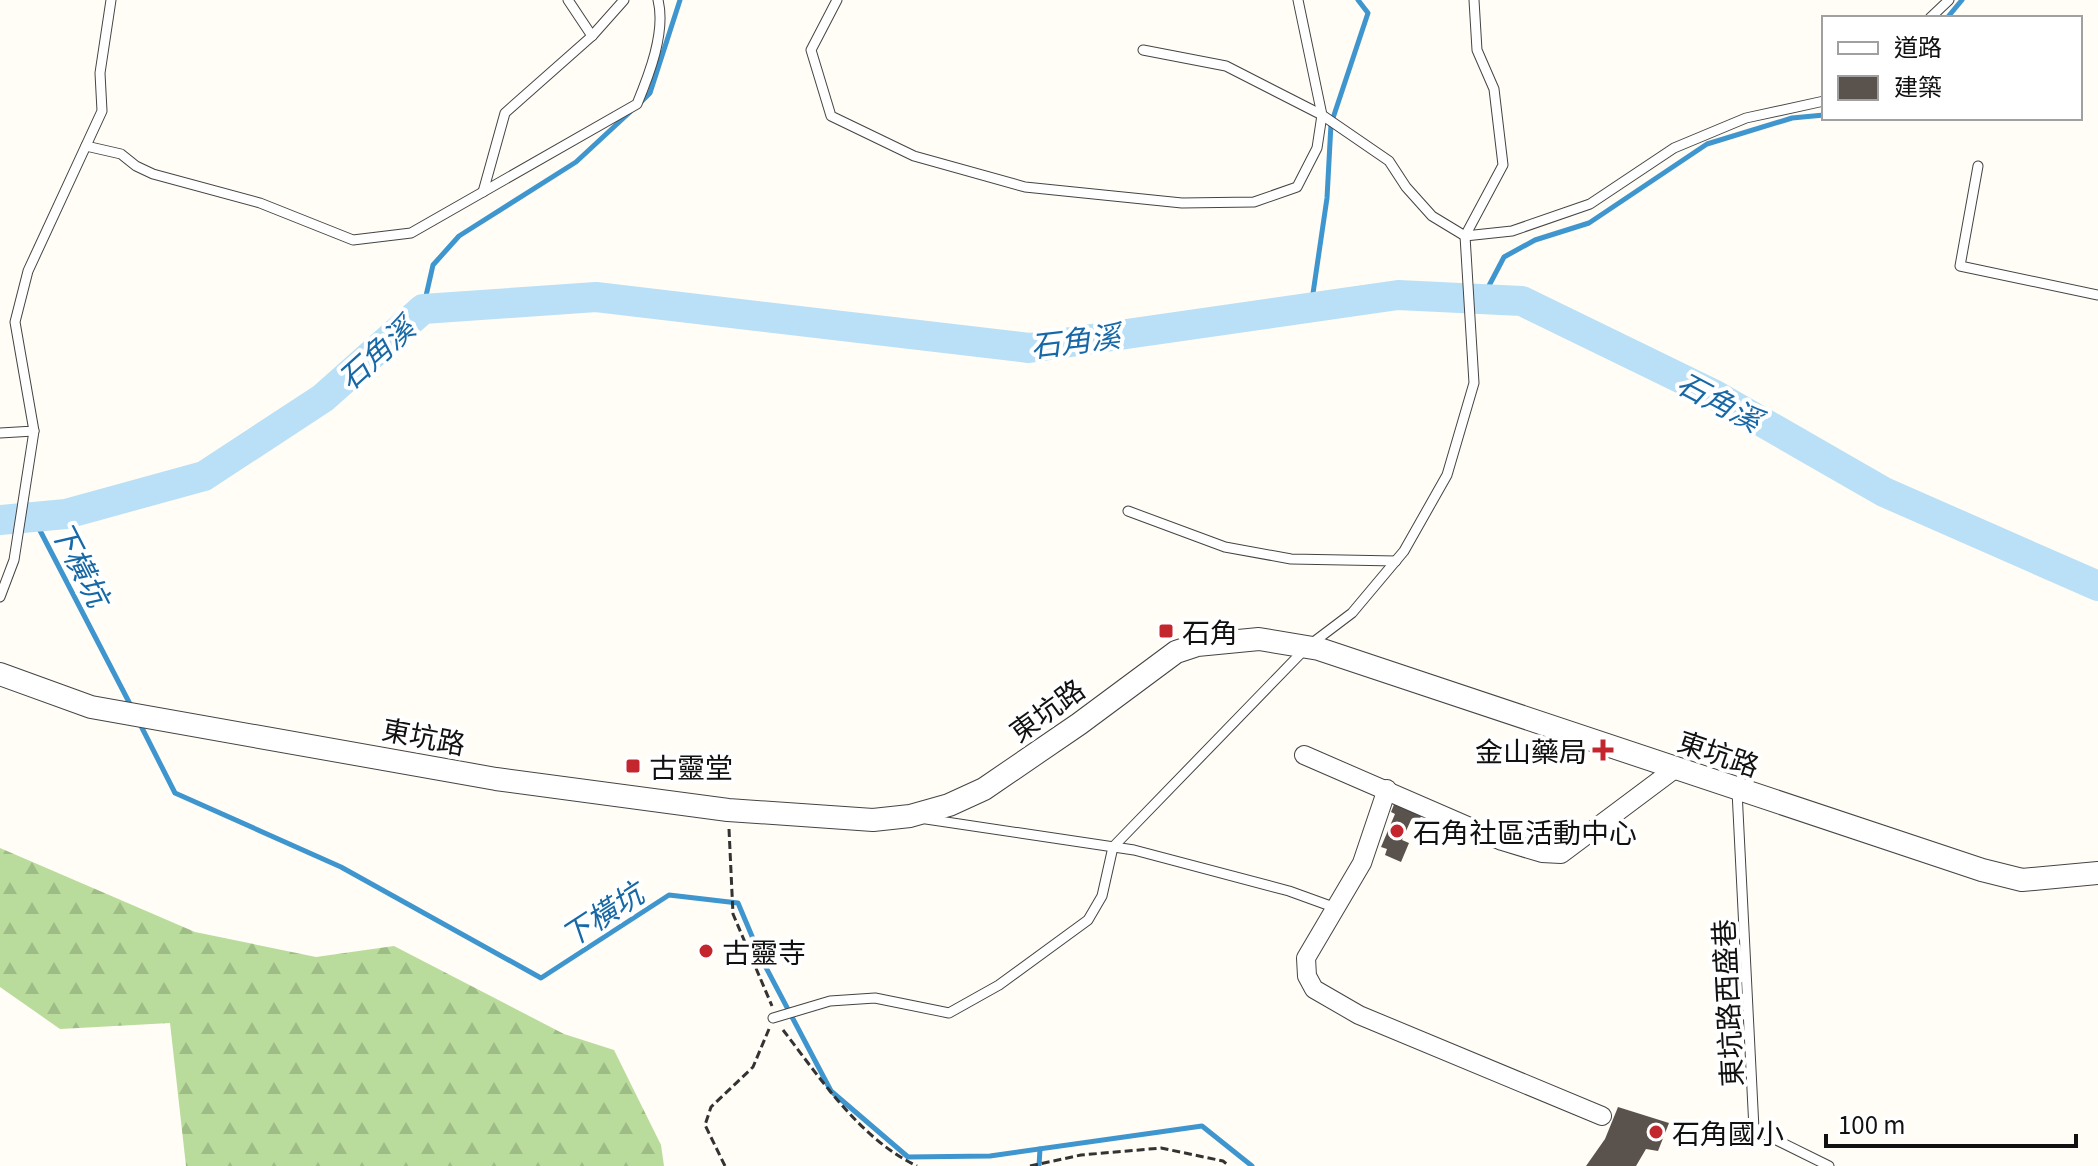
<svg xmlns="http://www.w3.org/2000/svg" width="2098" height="1166" viewBox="0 0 2098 1166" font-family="Georgia,'Noto Sans TC',serif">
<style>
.forest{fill:url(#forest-firs)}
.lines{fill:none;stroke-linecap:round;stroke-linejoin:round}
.stream{stroke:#3f96cf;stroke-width:5}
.river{stroke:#b9e0f7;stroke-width:30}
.building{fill:#5a524d}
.service-casing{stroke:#444;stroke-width:11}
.minor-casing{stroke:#444;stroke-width:20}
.tertiary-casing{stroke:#444;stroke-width:24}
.path{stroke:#333;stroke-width:3;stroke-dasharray:8 4;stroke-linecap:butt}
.service{stroke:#fff;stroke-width:9}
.minor{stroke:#fff;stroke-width:18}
.tertiary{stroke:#fff;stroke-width:22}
.poi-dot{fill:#c4262e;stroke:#fff;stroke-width:3}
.labels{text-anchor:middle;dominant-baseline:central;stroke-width:8;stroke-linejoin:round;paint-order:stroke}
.poi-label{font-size:28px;fill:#111;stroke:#fff;text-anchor:start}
.street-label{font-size:28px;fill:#111;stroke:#fff}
.water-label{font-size:30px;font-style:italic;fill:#1768a6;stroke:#fff}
</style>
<defs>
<pattern id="forest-firs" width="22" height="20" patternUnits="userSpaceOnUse" patternTransform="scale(2)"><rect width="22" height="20" fill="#b9dc9c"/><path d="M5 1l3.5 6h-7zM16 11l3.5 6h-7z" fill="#9ebc85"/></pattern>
</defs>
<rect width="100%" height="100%" fill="#fffdf5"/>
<!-- forest -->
<polygon class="forest" points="0,848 195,932 316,957 394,946 564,1034 614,1050 661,1145 664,1166 186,1166 170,1023 60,1029 0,987"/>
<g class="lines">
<!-- stream -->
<g class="stream">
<polyline points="1947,18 1962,0"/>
<polyline points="641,102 650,93 680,0"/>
<polyline points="1482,299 1504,257 1535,240 1589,223 1707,144 1792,118 1824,115"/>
<polyline points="1311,307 1327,198 1331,124 1368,13 1358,0"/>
<polyline points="423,309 433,265 459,236 576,162 630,112"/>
<polyline points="33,517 131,706"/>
<polyline points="139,722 175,793 341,867 541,978 669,895 738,903 762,960 831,1091 908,1157 990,1156 1202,1126 1252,1166"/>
<polyline points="1039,1166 1040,1149"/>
</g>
<!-- river -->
<polyline class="river" points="0,520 66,514 204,476 323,398 423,309 596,297 1029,348 1398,295 1522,301 1715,395 1884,492 2098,586"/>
</g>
<!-- building -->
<g class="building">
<polygon points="1397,797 1425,808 1418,823 1411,820 1402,840 1409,843 1401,862 1385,855 1387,849 1381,847 1395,814 1391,812"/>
<polygon points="1618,1107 1669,1123 1658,1151 1646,1149 1636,1166 1586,1166 1605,1139"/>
</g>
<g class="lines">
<!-- service casing -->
<g class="service-casing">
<g id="service">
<polyline points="568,0 592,36"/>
<polyline points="837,0 811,50 831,116 914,156 1025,187 1182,203 1254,202 1297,187 1317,148 1322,115 1298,0"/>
<polyline points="1930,18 1949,0"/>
<polyline points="1143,50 1226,66 1322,115 1389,161 1406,187 1432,216 1465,236 1512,231 1590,204 1674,148 1746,118 1824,101"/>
<path d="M86 146 121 154 136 166 153 174 260 203 353 240 411 233 637 104C649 75 666 32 658 0"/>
<polyline points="1978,166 1960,266 2098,295"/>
<polyline points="483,192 505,113 592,36 624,0"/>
<polyline points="0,433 34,431 15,322 28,271 102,111 100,73 111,0"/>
<polyline points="1128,511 1225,547 1291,559 1396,561"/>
<polyline points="0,597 14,560 34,431"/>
<polyline points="1737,791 1754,1129 1829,1166"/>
<polyline points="926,819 1134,850 1289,891 1336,908"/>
<polyline points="773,1018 830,1001 875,998 949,1013 999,985 1088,920 1102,896 1113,847 1307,647 1352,613 1404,551 1447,475 1474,383 1465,236 1503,165 1494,89 1477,50 1474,0"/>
</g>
</g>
<!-- minor casing -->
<g class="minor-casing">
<g id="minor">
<polyline points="1304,755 1502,841 1542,853 1561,854 1676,768"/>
<polyline points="1387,789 1362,863 1306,958 1307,976 1314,989 1359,1015 1602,1116"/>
</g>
</g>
<!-- tertiary casing -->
<g class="tertiary-casing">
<polyline id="tertiary" points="0,674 91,707 496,779 728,810 873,820 910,816 949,805 984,789 1079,724 1176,652 1197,645 1259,639 1319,649 1982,870 2022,880 2098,873"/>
</g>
<!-- path -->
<g class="path">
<polyline points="729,829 733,914 772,1006"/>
<path d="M783 1030C821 1079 860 1139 917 1166"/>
<polyline points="725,1166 705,1125 711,1107 753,1067 769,1029"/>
<polyline points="1030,1166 1081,1155 1161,1148 1223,1161 1229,1166"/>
</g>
<!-- service -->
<use href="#service" class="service"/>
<!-- minor -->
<use href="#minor" class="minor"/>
<!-- tertiary -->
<use href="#tertiary" class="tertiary"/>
</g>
<!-- markers -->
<g class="poi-dot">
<rect x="1158" y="623" width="16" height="16" rx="4"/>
<path d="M1599 738h8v8h8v8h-8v8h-8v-8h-8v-8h8z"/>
<rect x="625" y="758" width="16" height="16" rx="4"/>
<circle cx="1397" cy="831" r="8"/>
<circle cx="706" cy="951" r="8"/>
<circle cx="1656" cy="1132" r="8"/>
</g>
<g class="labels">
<!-- poi labels -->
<g class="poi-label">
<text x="1182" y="631">石角</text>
<text x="1587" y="750" text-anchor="end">金山藥局</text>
<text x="649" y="766">古靈堂</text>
<text x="1413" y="831">石角社區活動中心</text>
<text x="722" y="951">古靈寺</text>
<text x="1672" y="1132">石角國小</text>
</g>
<!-- street labels -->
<g class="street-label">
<text transform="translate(1046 709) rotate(-36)">東坑路</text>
<text transform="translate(424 735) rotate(11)">東坑路</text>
<text transform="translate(1719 752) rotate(19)">東坑路</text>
<text transform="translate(1726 1003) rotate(-93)">東坑路西盛巷</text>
</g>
<!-- water labels -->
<g class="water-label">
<text transform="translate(1075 339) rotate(-7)">石角溪</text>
<text transform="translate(375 352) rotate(-42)">石角溪</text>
<text transform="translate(1720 400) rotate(28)">石角溪</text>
<text transform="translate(82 563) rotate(63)">下橫坑</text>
<text transform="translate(601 913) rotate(-33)">下橫坑</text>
</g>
</g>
<!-- legend -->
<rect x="1822" y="16" width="260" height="104" fill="#ffffff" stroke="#a0a0a0" stroke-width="2"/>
<rect x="1838" y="42" width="40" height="12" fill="#ffffff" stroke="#a0a0a0" stroke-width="2"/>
<text x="1894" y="56" font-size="24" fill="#111111">道路</text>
<rect x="1838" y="76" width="40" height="24" fill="#5a524d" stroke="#a0a0a0" stroke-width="2"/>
<text x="1894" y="96" font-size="24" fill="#111111">建築</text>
<!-- scale -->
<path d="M1826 1134v12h250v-12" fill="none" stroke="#111111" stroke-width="4"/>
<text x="1838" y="1134" font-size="24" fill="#111111" stroke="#ffffff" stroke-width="6" paint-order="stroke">100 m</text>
</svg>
